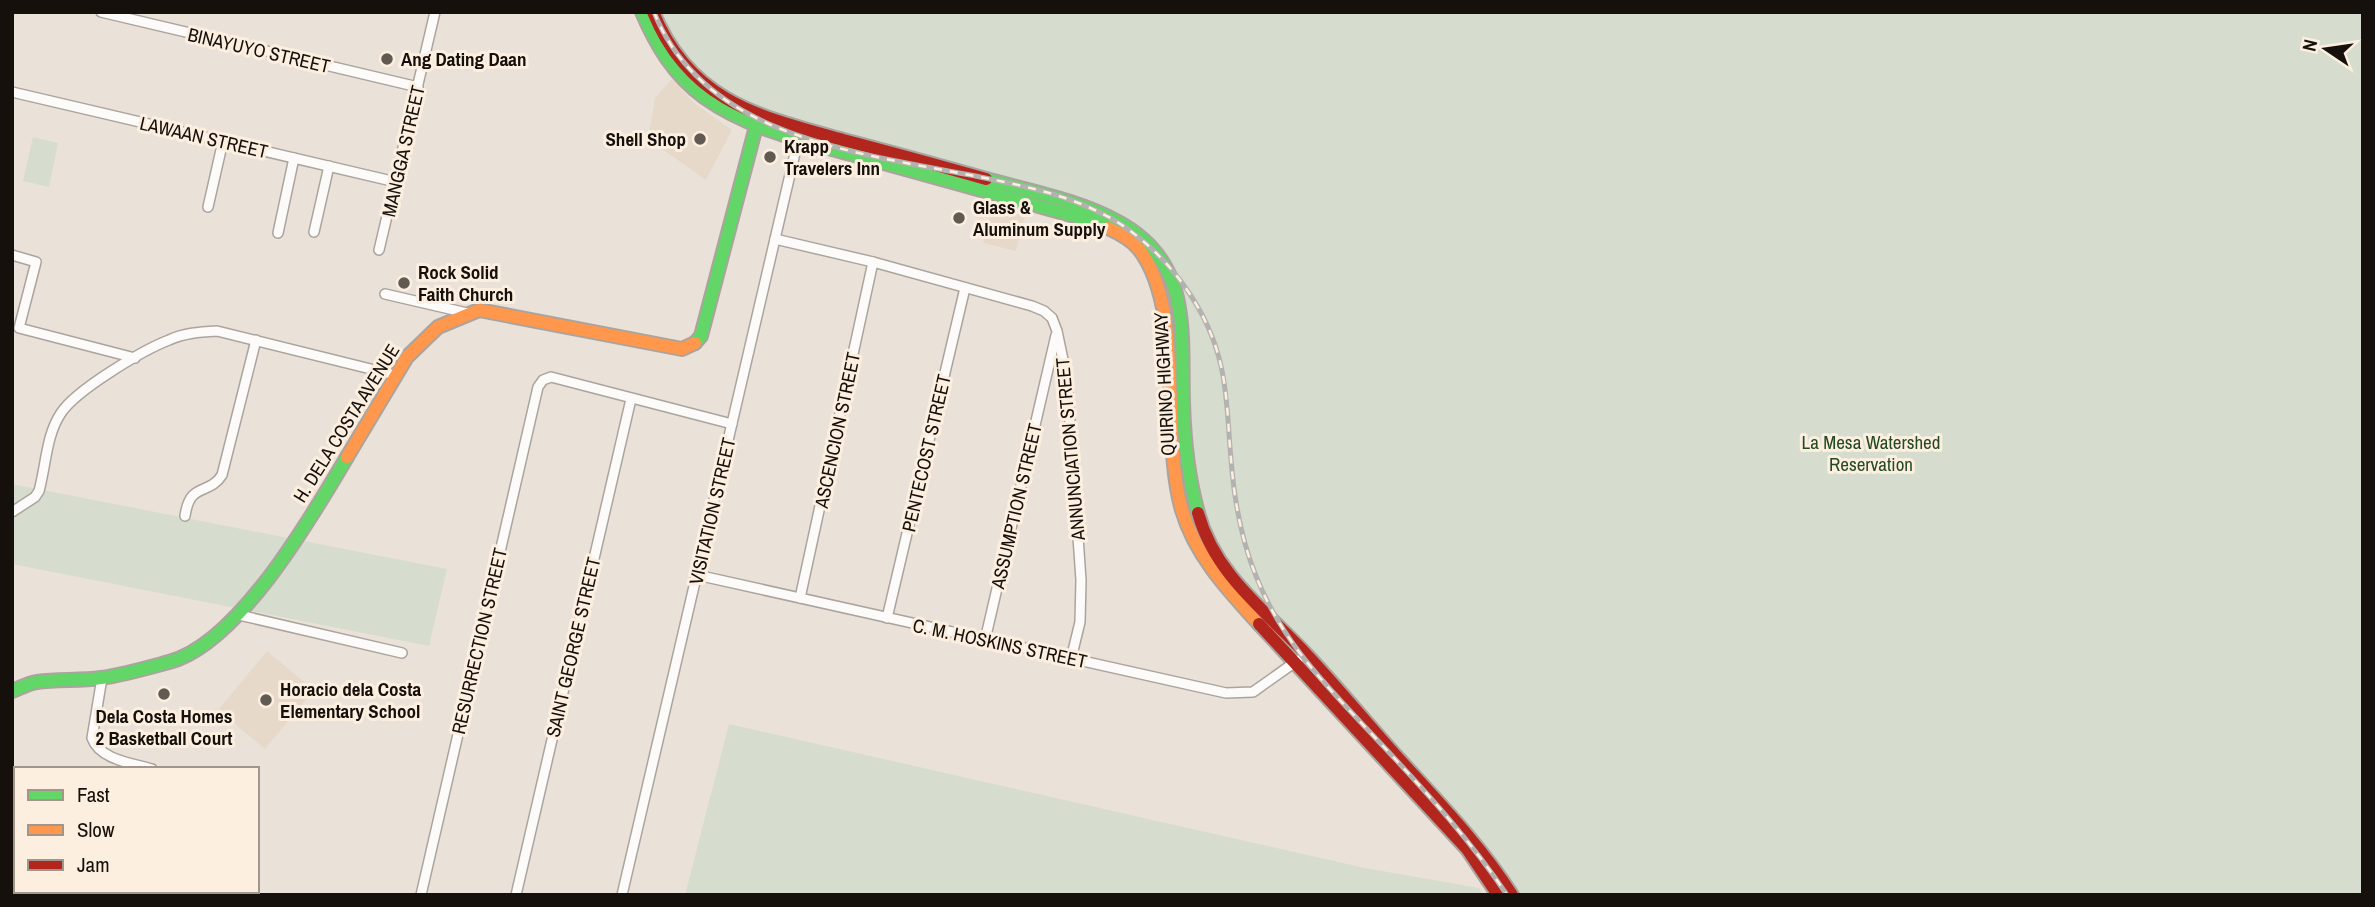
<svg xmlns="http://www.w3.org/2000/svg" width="2375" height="907" viewBox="0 0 2375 907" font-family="'Archivo Narrow',sans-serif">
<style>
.built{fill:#e7d9c9}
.green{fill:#d6dcce}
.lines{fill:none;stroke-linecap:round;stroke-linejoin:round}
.street-casing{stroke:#aba49e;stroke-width:12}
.fast-casing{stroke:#aba49e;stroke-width:16}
.slow-casing{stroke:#aba49e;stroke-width:16}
.jam-casing{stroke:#aba49e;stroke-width:16}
.street{stroke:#fcfbf9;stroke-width:9}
.fast{stroke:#63d668;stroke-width:12}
.slow{stroke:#ff974d;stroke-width:12}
.jam{stroke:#b3261e;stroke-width:12}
.rail-casing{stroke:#b4b2b0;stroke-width:5}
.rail{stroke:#fdefe0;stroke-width:2.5;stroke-dasharray:8;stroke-linecap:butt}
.poi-dot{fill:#605a53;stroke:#fdefe0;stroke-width:2.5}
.labels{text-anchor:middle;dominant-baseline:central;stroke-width:6;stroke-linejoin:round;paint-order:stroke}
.street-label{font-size:19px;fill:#15100b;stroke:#fdefe0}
.poi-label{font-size:19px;font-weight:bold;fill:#15100b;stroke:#fdefe0;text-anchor:start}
.park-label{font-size:19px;fill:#244a24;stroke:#fdefe0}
</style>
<rect width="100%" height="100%" fill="#eae2d9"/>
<!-- built -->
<g class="built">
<polygon points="672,79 694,103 732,130 706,180 648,139 655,98"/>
<polygon points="993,204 1026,212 1016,251 983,243"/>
<polygon points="267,651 314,690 265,749 218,710"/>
</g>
<!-- green -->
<g class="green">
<polygon points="647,12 2363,12 2363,895 1512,895 1239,585 1201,525 1175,310 1167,277 1144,246 717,100"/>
<polygon points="33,137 58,143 49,187 23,181"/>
<polygon points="12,484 447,569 429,646 12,564"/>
<polygon points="729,724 1365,868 1479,888 1483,895 685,895"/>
</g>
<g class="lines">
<!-- street casing -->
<g class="street-casing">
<g id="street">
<polyline points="101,12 418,87"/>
<polyline points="12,92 396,182"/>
<polyline points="208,207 223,141"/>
<polyline points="314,232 329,166"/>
<polyline points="278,233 294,158"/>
<polyline points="775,239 873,262 1032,306 1044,311 1052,318 1057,331 1067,379 1081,580 1080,622 1071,659"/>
<polyline points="379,250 435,12"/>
<polyline points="12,255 36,262 19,328 135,358"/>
<polyline points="385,294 467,313"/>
<path d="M12 512 35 497 39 491C46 466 46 435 61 413 76 390 143 350 169 340 184 333 200 332 217 331L395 375"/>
<path d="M185 516C190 481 209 496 222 475L256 340"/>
<polyline points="697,575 1226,693 1253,692 1298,660"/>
<polyline points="800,598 873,262"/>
<polyline points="239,615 402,653"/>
<polyline points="887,618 965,288"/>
<polyline points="985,640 1056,335"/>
<path d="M102 678 92 738C100 760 132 763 152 769"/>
<polyline points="109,891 123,895"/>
<polyline points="30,895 31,891"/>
<polyline points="421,895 538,387 543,380 551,377 732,424"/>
<polyline points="516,895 631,399"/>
<polyline points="622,895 799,136"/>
</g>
</g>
<!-- fast casing -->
<g class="fast-casing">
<g id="fast">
<path d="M642 12C656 45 674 75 704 97 753 132 816 144 873 160 945 180 1017 200 1089 220L1108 228"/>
<path d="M986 179C1029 191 1078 200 1118 222 1192 262 1181 330 1183 402 1184 440 1188 477 1198 513"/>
<polyline points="695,343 701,336 759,115"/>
<path d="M12 691C20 688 29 683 37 682 58 679 80 681 101 678 123 675 147 668 169 662 238 644 311 518 347 457"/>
</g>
</g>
<!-- slow casing -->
<g class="slow-casing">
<g id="slow">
<path d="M1108 228C1119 233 1131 239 1139 249 1186 310 1160 436 1182 510 1195 555 1228 590 1259 624"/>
<polyline points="347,457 407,357 438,327 479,310 682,349 695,343"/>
</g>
</g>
<!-- jam casing -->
<g class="jam-casing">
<g id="jam">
<path d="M653 12C690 103 761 117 847 141 893 153 940 166 986 179"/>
<path d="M1198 513C1215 575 1266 611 1307 655 1339 689 1368 725 1399 759 1439 803 1480 845 1512 895"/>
<polyline points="1259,624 1467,849 1498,895"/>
</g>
</g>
<!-- street -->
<use href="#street" class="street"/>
<!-- fast -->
<use href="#fast" class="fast"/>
<!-- slow -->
<use href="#slow" class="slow"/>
<!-- jam -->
<use href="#jam" class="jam"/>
<!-- rail casing -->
<g class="rail-casing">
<path id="rail" d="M654 12C705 141 868 154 985 178 1035 188 1088 200 1129 230 1173 262 1209 312 1221 366 1228 396 1228 428 1231 459 1234 499 1241 539 1256 576 1284 647 1332 691 1383 746 1427 793 1471 841 1507 895"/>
</g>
<!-- rail -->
<use href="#rail" class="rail"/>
</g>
<!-- markers -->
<g class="poi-dot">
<circle cx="387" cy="59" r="7"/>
<circle cx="700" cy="139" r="7"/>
<circle cx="770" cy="157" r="7"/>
<circle cx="959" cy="218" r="7"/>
<circle cx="404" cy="283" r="7"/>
<circle cx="164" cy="694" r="7"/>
<circle cx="266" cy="700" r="7"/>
</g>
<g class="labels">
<!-- street labels -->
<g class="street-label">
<text transform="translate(259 50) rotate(13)">BINAYUYO STREET</text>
<text transform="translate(204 137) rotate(13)">LAWAAN STREET</text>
<text transform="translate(403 151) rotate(-77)">MANGGA STREET</text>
<text transform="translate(1164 384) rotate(-93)">QUIRINO HIGHWAY</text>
<text transform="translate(346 423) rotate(-58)">H. DELA COSTA AVENUE</text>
<text transform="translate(837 430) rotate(-78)">ASCENCION STREET</text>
<text transform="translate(1070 449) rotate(-95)">ANNUNCIATION STREET</text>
<text transform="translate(926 453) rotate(-77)">PENTECOST STREET</text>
<text transform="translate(1016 506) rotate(-77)">ASSUMPTION STREET</text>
<text transform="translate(712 511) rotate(-77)">VISITATION STREET</text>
<text transform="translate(479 641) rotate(-77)">RESURRECTION STREET</text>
<text transform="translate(1000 643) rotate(12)">C. M. HOSKINS STREET</text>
<text transform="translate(573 647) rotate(-77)">SAINT GEORGE STREET</text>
</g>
<!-- poi labels -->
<g class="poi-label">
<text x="401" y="59">Ang Dating Daan</text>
<text x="686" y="139" text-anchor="end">Shell Shop</text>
<text x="784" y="146">Krapp<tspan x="784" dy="22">Travelers Inn</tspan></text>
<text x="973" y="207">Glass &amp;<tspan x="973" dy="22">Aluminum Supply</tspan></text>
<text x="418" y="272">Rock Solid<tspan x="418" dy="22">Faith Church</tspan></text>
<text x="280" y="689">Horacio dela Costa<tspan x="280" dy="22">Elementary School</tspan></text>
<text x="164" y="716" text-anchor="middle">Dela Costa Homes<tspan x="164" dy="22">2 Basketball Court</tspan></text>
</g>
<!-- park labels -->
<g class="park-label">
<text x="1871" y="442">La Mesa Watershed<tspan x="1871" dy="22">Reservation</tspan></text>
</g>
</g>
<!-- border -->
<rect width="2375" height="907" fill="none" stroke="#15100b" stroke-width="28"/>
<!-- legend -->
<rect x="14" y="767" width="245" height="126" fill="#fdefe0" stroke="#a0968b" stroke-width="2"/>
<rect x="28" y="790" width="35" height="10" fill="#63d668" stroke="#a0968b" stroke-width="2"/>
<text x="77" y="802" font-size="21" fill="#15100b">Fast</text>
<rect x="28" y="825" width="35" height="10" fill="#ff974d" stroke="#a0968b" stroke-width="2"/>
<text x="77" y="837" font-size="21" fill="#15100b">Slow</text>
<rect x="28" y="860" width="35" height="10" fill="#b3261e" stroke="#a0968b" stroke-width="2"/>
<text x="77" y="872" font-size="21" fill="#15100b">Jam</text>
<!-- north arrow -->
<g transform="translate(2326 49) rotate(283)" stroke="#fdefe0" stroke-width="5" paint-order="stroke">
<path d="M0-5L12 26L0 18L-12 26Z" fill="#15100b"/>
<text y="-10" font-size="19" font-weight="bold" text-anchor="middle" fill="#15100b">N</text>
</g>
</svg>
